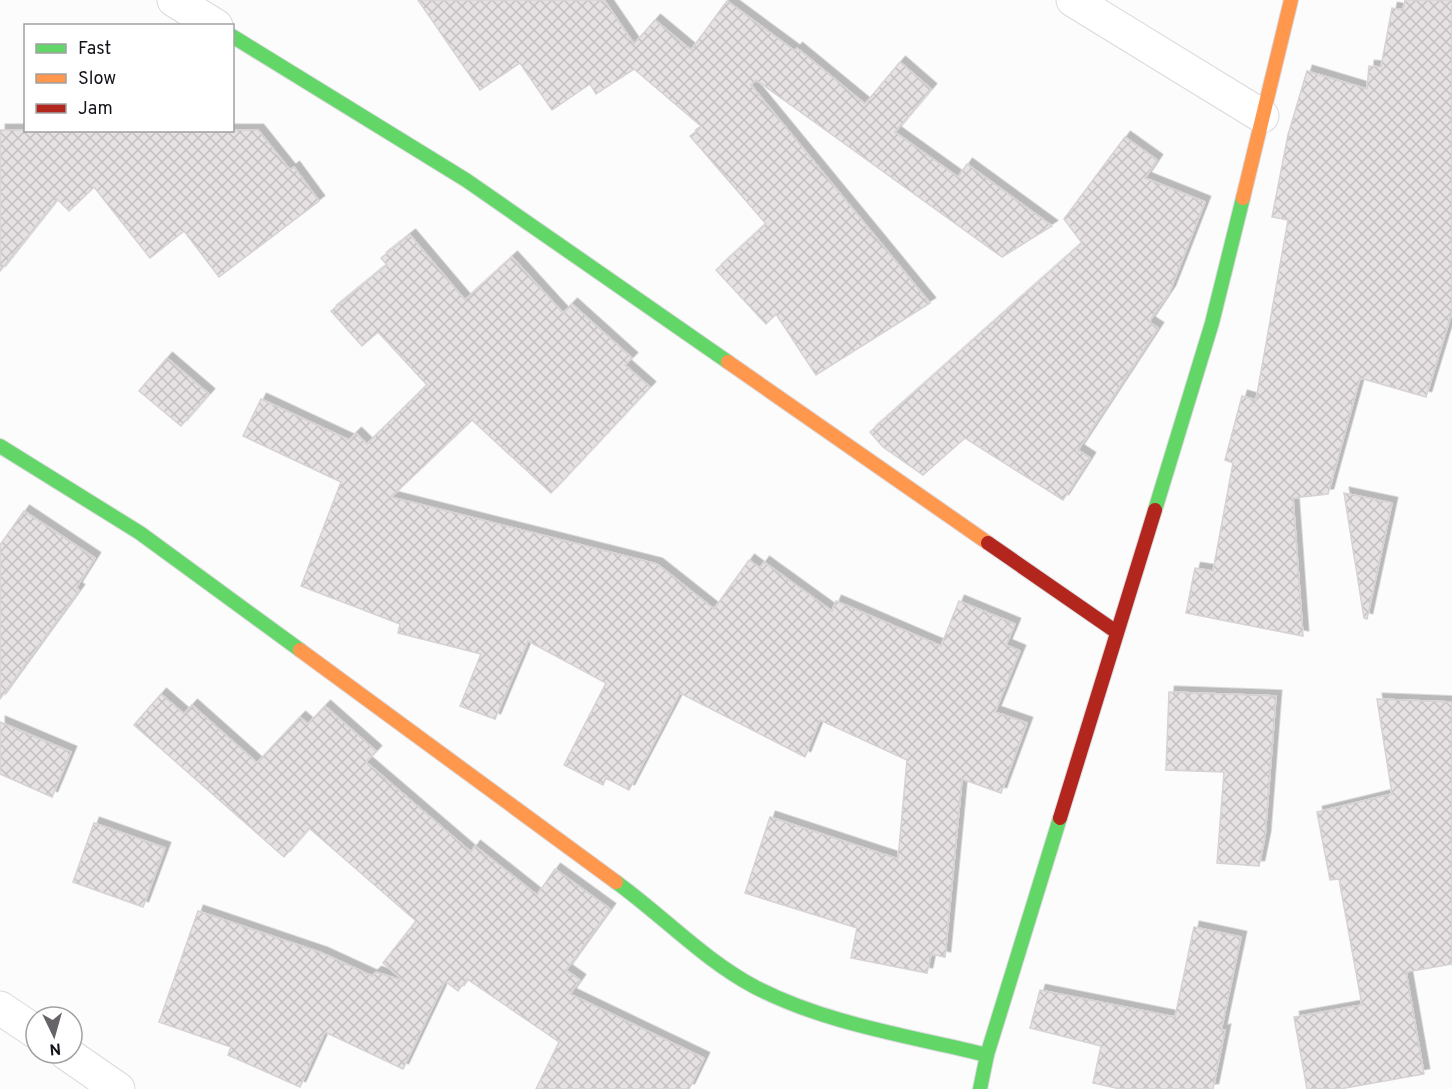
<svg xmlns="http://www.w3.org/2000/svg" width="1452" height="1089" viewBox="0 0 1452 1089" font-family="Overpass,sans-serif">
<style>
.building{fill:url(#building-cross-hatch);stroke:#d7d2d3;stroke-width:1.5;filter:url(#shadow)}
.lines{fill:none;stroke-linecap:round;stroke-linejoin:round}
.street-casing{stroke:#dbd9de;stroke-width:35}
.fast-casing{stroke:#dbd9de;stroke-width:16}
.slow-casing{stroke:#dbd9de;stroke-width:16}
.jam-casing{stroke:#dbd9de;stroke-width:16}
.street{stroke:#fff;stroke-width:33}
.fast{stroke:#63d668;stroke-width:14}
.slow{stroke:#ff974d;stroke-width:14}
.jam{stroke:#b3261e;stroke-width:14}
</style>
<defs>
<pattern id="building-cross-hatch" width="8" height="8" patternUnits="userSpaceOnUse" patternTransform="scale(1.5)"><rect width="8" height="8" fill="#e6e1e2"/><path d="M0 0l8 8M0 8l8-8" fill="none" stroke="#c4c0c1"/></pattern>
<filter id="shadow"><feDropShadow dx="5.5" dy="-5.5" stdDeviation="0" flood-color="#0004"/></filter>
</defs>
<rect width="100%" height="100%" fill="#fcfcfc"/>
<!-- building -->
<g class="building">
<polygon points="418,0 604,0 634,44 655,20 691,50 727,1 795,51 797,48 865,104 900,62 931,89 895,132 958,177 967,164 1052,226 1002,257 756,80 751,85 930,303 816,375 776,314 766,324 716,270 766,224 690,136 702,127 634,69 596,94 590,84 552,110 520,63 480,90"/>
<polygon points="1405,0 1452,0 1452,312 1426,397 1360,378 1328,494 1293,498 1303,636 1186,613 1195,568 1213,571 1233,463 1225,460 1242,396 1256,400 1288,220 1272,217 1288,135 1307,71 1367,89 1369,66 1381,67 1392,8 1403,10"/>
<polygon points="0,130 258,130 290,170 294,167 319,201 219,277 184,231 150,258 94,187 69,211 57,199 0,271"/>
<polygon points="1125,137 1157,160 1145,178 1205,202 1170,291 1149,322 1158,328 1078,450 1090,458 1063,500 965,438 923,475 883,447 870,432 1082,243 1064,219"/>
<polygon points="410,235 465,300 512,257 563,313 572,304 632,358 625,365 650,387 551,493 472,420 391,497 657,564 714,609 749,560 760,568 764,562 832,611 836,601 941,646 959,601 1015,624 1006,645 1020,651 995,712 1027,723 1001,793 962,779 945,957 931,954 927,973 851,958 857,928 745,893 770,817 898,859 907,760 820,720 805,757 680,693 629,790 606,778 603,785 564,765 606,683 528,641 495,719 460,706 481,654 398,633 400,624 301,586 341,482 243,436 261,399 349,440 356,433 367,444 427,385 378,332 362,346 331,311 387,265 381,258"/>
<polygon points="167,358 209,394 181,426 139,391"/>
<polygon points="1344,493 1392,503 1367,619 1364,618"/>
<polygon points="24,511 95,558 76,588 79,590 0,699 0,545"/>
<polygon points="1169,692 1276,696 1265,837 1259,866 1217,863 1224,772 1166,770"/>
<polygon points="161,694 184,714 192,705 257,763 300,717 308,724 325,706 376,751 366,762 471,852 475,846 537,895 555,869 610,909 566,970 580,980 570,994 704,1058 689,1089 536,1089 559,1042 467,979 458,991 445,981 403,1069 325,1032 300,1087 228,1055 231,1047 159,1022 198,911 322,953 372,976 376,972 404,981 383,963 416,921 309,828 284,857 134,725"/>
<polygon points="1377,699 1452,702 1452,964 1406,972 1424,1074 1340,1089 1307,1089 1294,1017 1362,1005 1339,879 1330,880 1317,812 1392,794"/>
<polygon points="0,722 71,752 52,797 0,774"/>
<polygon points="94,823 165,848 143,907 73,882"/>
<polygon points="1194,927 1241,937 1221,1031 1225,1030 1213,1089 1120,1089 1093,1083 1101,1046 1030,1028 1040,990 1175,1017"/>
</g>
<g class="lines">
<!-- street casing -->
<g class="street-casing">
<g id="street">
<polyline points="174,0 216,26"/>
<polyline points="1073,0 1262,116"/>
<polyline points="0,1008 36,1032"/>
<polyline points="66,1053 118,1089"/>
</g>
</g>
<!-- fast casing -->
<g class="fast-casing">
<g id="fast">
<polyline points="232,36 466,180 728,362"/>
<polyline points="0,446 140,533 300,650"/>
<polyline points="1155,510 1212,323 1243,198"/>
<path d="M616 882C663 916 704 960 755 987 826 1024 910 1036 987 1055"/>
<polyline points="980,1089 987,1055 1060,818"/>
</g>
</g>
<!-- slow casing -->
<g class="slow-casing">
<g id="slow">
<polyline points="1243,198 1291,0"/>
<polyline points="728,362 988,543"/>
<polyline points="300,650 616,882"/>
</g>
</g>
<!-- jam casing -->
<g class="jam-casing">
<g id="jam">
<polyline points="988,543 1115,631"/>
<polyline points="1060,818 1155,510"/>
</g>
</g>
<!-- street -->
<use href="#street" class="street"/>
<!-- fast -->
<use href="#fast" class="fast"/>
<!-- slow -->
<use href="#slow" class="slow"/>
<!-- jam -->
<use href="#jam" class="jam"/>
</g>
<!-- legend -->
<rect x="24" y="24" width="210" height="108" fill="#ffffff" stroke="#a1a0a3" stroke-width="1.5"/>
<rect x="36" y="44" width="30" height="9" fill="#63d668" stroke="#a1a0a3" stroke-width="1.5"/>
<text x="78" y="54" font-size="18" fill="#15121a">Fast</text>
<rect x="36" y="74" width="30" height="9" fill="#ff974d" stroke="#a1a0a3" stroke-width="1.5"/>
<text x="78" y="84" font-size="18" fill="#15121a">Slow</text>
<rect x="36" y="104" width="30" height="9" fill="#b3261e" stroke="#a1a0a3" stroke-width="1.5"/>
<text x="78" y="114" font-size="18" fill="#15121a">Jam</text>
<!-- north arrow -->
<g transform="translate(54 1035) rotate(175)"><circle r="28" fill="#ffffff" stroke="#a1a0a3" stroke-width="1.5"/>
<path d="M0-4.5L10 22L0 15L-10 22Z" fill="#666469"/>
<text y="-9" font-size="16" font-weight="bold" text-anchor="middle" fill="#15121a">N</text>
</g>
</svg>
